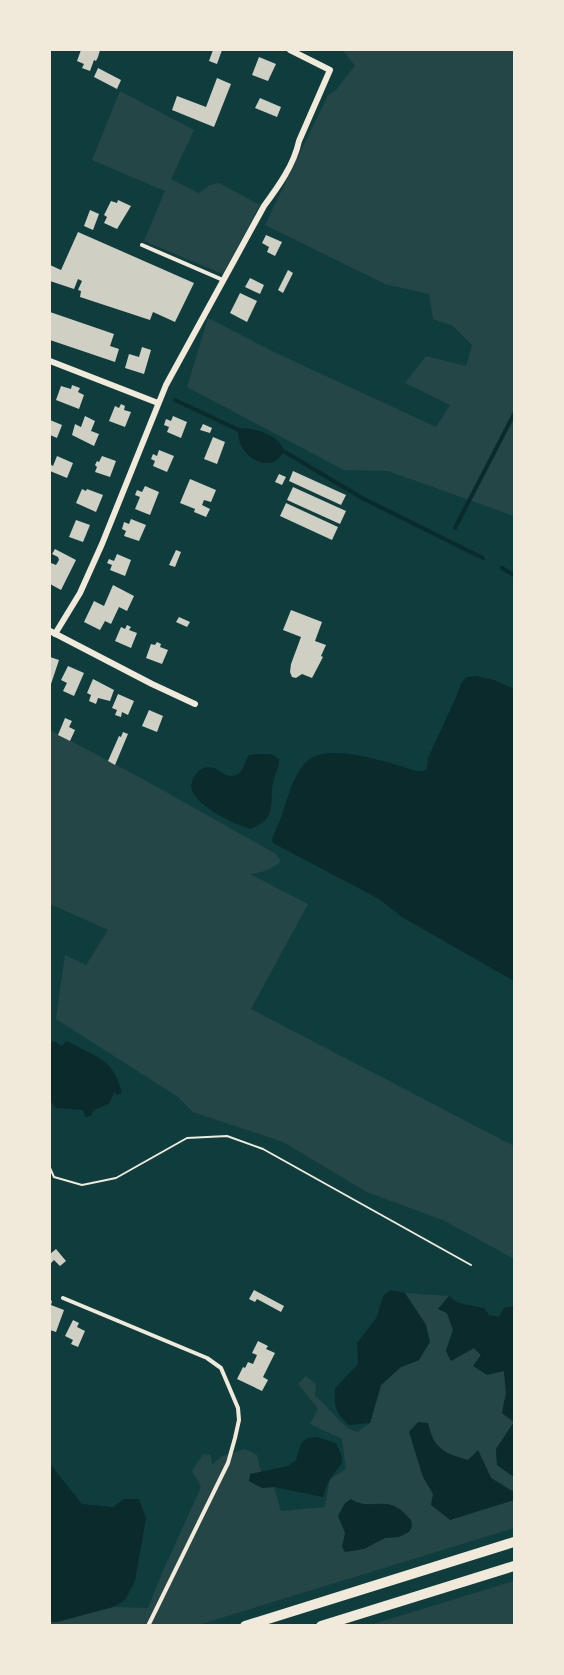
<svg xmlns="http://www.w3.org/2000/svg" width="564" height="1675" viewBox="0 0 564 1675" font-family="Mulish,sans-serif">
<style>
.green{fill:#244646}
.water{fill:#0a2a2b}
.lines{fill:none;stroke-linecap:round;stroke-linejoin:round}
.stream{stroke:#0a2a2b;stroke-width:4}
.building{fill:#cfcfc3}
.path{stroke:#f1e9da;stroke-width:2}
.service{stroke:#f1e9da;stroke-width:4}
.minor{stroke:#f1e9da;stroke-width:6}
.secondary{stroke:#f1e9da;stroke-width:10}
</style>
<rect width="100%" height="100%" fill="#0f3d3e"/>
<!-- green -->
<g class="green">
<polygon points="343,50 514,50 514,516 388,471 344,470 187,387 208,318 276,353 436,427 450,405 405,383 426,356 466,366 472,345 453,326 433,319 429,294 385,284 265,225 328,95 335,91 355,66"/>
<polygon points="120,91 194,130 171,179 199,193 210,185 219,183 260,205 223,274 144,241 165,191 92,160"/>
<path d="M50 730 141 778 276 854 281 861C271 870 261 873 250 874L308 904 251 1009 514 1146V1259L445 1221 367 1192 283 1142 193 1112 178 1097 56 1019 65 955 86 965 108 930 50 904Z"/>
<path d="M405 1293 449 1296 438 1309 447 1313 453 1330 446 1350 451 1360 474 1348 481 1355 473 1366 504 1370 506 1393 502 1413 514 1422 496 1449 497 1465 514 1477V1490L512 1491 491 1478 478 1451 468 1460 448 1454 432 1441 423 1477 451 1519 514 1500V1528L198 1625 50 1626V1622H57L113 1607 148 1608 162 1573 201 1487 192 1471 203 1454 211 1455 212 1465 222 1456 245 1449 257 1455 261 1472 250 1474 262 1488 274 1487 281 1511 325 1507 330 1479 346 1469 342 1439 310 1424 318 1409 298 1384 306 1376 316 1384 315 1396C331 1408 339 1426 357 1432L370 1423 381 1385 401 1367 419 1360 426 1325Z"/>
<polygon points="514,1581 514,1625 369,1625 370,1625"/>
</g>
<!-- water -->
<g class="water">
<path d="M242 428C257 429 280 436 284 451 272 477 236 457 238 430Z"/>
<path d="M476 676 494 680 514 689V981L402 917 379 899 273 843 272 840C274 832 279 824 282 815 288 797 293 775 307 761 326 743 379 760 401 766 410 769 419 774 427 769L428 758 457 695 461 683 467 677Z"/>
<path d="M255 754H271L279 759C279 768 275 774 273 782 269 804 278 819 250 829 232 823 195 806 191 787 192 776 201 764 214 768 222 771 227 779 236 775 244 772 244 762 249 755Z"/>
<path d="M50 1041 56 1042 61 1046 67 1041C95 1057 113 1057 122 1093L116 1095 115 1091 109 1104 94 1110 91 1116 85 1117 83 1110 56 1108 50 1101Z"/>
<path d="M390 1290 405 1293 426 1325 430 1342 419 1360 401 1367 381 1385 370 1423 349 1425C335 1412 334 1407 335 1388L358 1364 357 1343 377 1317 383 1296Z"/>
<polygon points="449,1296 458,1303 484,1308 489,1315 499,1317 504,1308 514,1306 514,1477 497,1465 496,1449 514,1422 502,1413 506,1393 504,1371 487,1375 473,1366 481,1355 474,1348 451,1361 446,1351 453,1330 447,1313 438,1309"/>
<path d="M418 1422 428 1423C434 1449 443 1453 468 1460L478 1450 491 1478 512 1491 514 1490V1500L450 1520 431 1505 433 1494 423 1477 409 1432Z"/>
<path d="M317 1437 336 1443C347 1465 342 1461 331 1478 327 1483 325 1491 323 1497L274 1487 262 1488 249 1481 250 1474 288 1466 296 1460 301 1443 308 1438Z"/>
<polygon points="50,1464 82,1504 113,1507 124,1499 139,1499 146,1518 135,1581 125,1600 113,1607 57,1622 50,1622"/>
<path d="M351 1499C367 1510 381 1499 396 1507 401 1509 407 1516 411 1520L412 1526 409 1532 399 1537 385 1538 364 1549 345 1552 342 1547 345 1533 338 1516 345 1503Z"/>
</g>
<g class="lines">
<!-- stream -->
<g class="stream">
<polyline points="175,400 241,431"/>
<polyline points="280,449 362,498 483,558"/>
<polyline points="455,528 514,414"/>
<polyline points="502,568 514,575"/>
</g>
</g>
<!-- building -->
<g class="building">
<polygon points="81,50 100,50 98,57 96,61 94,60 90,71 82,68 84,64 77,61"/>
<polygon points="213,50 222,50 217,64 209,61"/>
<polygon points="259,57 276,64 268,81 252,75"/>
<polygon points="98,68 121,80 117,89 94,77"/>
<polygon points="217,78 231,84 214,127 172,110 177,96 206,107"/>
<polygon points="260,98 281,107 277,117 255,108"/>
<polygon points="118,200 131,206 117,229 104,223 107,217 104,215 111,201 117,203"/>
<polygon points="90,210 99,214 93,230 84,226"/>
<polygon points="78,232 194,283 175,322 153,312 150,320 80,297 81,291 78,290 82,281 78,279 74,289 50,281 50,265 61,270"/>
<polygon points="266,235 282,242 275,256 267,252 269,247 262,243"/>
<polygon points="288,270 293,273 283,293 278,290"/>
<polygon points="250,278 264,285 260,294 245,287"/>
<polygon points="240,293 257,301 247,322 230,313"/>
<polygon points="50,312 114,334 110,346 119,349 115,362 50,340"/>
<polygon points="142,347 151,350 144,374 125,368 129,354 139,357"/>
<polygon points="72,385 80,388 78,392 84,395 79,409 56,400 61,386 71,389"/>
<polygon points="121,404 125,406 124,410 131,412 125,427 109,421 115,406 119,408"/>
<polygon points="85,416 95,421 91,431 99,434 94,446 72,435 75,424 81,427"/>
<polygon points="173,416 187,422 181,438 167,432 169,427 164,425 166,419 171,421"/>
<polygon points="50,420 62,425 57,438 50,435"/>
<polygon points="203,424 212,428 210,433 200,430"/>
<polygon points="213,437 225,442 217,464 204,459"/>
<polygon points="159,450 174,456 167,472 153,466 155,461 151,459 153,454 157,456"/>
<polygon points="57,456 73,463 67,478 50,471 50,464 53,466"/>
<polygon points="102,456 116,461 110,477 95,472 97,467 95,465 97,461 99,462"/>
<polygon points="293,471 346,495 341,505 289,481"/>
<polygon points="279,474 286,477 282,485 275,482"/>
<polygon points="190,479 216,490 211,502 204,500 202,505 210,509 206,517 194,512 195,509 180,503"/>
<polygon points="145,486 159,492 150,515 135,509 140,497 135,495 137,490 142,492"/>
<polygon points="293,487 346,511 340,524 287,500"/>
<polygon points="82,489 86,491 87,489 103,495 96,512 76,503"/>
<polygon points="286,503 338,527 332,540 280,516"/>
<polygon points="131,519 146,525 139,541 124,536 126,531 122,529 124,522 129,524"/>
<polygon points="76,520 90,525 83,542 69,537"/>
<polygon points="55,549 76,560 61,590 50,584 50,566 51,563 56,565 59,560 58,557 52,554"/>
<polygon points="176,550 181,552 175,567 169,565"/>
<polygon points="117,554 131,560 125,576 110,570 112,565 107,563 109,559 114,561"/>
<polygon points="113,585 134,596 127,611 119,607 111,624 105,621 100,630 84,622 94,601 104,606"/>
<polygon points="291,610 322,622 315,641 326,645 321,656 323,657 312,678 302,674 296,678 292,677 290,672 291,664 301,637 283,630"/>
<polygon points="179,617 190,622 187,627 176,622"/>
<polygon points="127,625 131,627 129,630 137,633 131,648 115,641 121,627 125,629"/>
<polygon points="157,642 161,644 160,647 168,650 162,664 146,658 151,644 155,645"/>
<polygon points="50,657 59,660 50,687"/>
<polygon points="68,666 84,673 74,696 63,691 67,683 61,680"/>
<polygon points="93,679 114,690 110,701 98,698 96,704 89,701 91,695 87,693"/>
<polygon points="118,694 134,701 128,715 122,712 121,717 115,715 117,710 112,708"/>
<polygon points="149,710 163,716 157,732 142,726"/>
<polygon points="65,718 72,721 69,727 75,730 70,741 58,735"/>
<polygon points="123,732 128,734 115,765 108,761 119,736 121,737"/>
<polygon points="56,1249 66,1261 60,1266 54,1260 51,1263 50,1261 50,1254"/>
<polygon points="254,1290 284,1306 281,1312 257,1299 255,1302 249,1299"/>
<polygon points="50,1300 52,1301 51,1305 64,1310 56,1332 50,1330"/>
<polygon points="73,1320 79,1323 77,1327 85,1331 78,1347 71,1344 73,1340 65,1336"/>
<polygon points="258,1341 268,1346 266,1349 275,1353 263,1377 268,1380 262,1391 237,1379 243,1367 245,1368 248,1362 253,1364 257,1355 252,1353"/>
</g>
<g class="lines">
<!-- path -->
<polyline class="path" points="50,1168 54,1177 82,1185 116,1178 187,1138 227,1136 263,1149 471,1265"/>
<!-- service -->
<g class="service">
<polyline points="142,245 223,280"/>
<polyline points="63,1298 207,1358 221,1368 238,1408 239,1420 235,1438 228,1463 148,1626"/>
</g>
<!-- minor -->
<g class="minor">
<polyline points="50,361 158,403"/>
<polyline points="50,631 152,684 195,704"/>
<path d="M55 634 80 593 102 544 166 385 264 206C278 187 294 165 299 141L330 70 290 50"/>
</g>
<!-- secondary -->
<g class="secondary">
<polyline points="245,1626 514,1542"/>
<polyline points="321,1626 514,1566"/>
</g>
</g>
<!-- border -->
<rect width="564" height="1675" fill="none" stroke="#f1e9da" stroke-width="102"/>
</svg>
